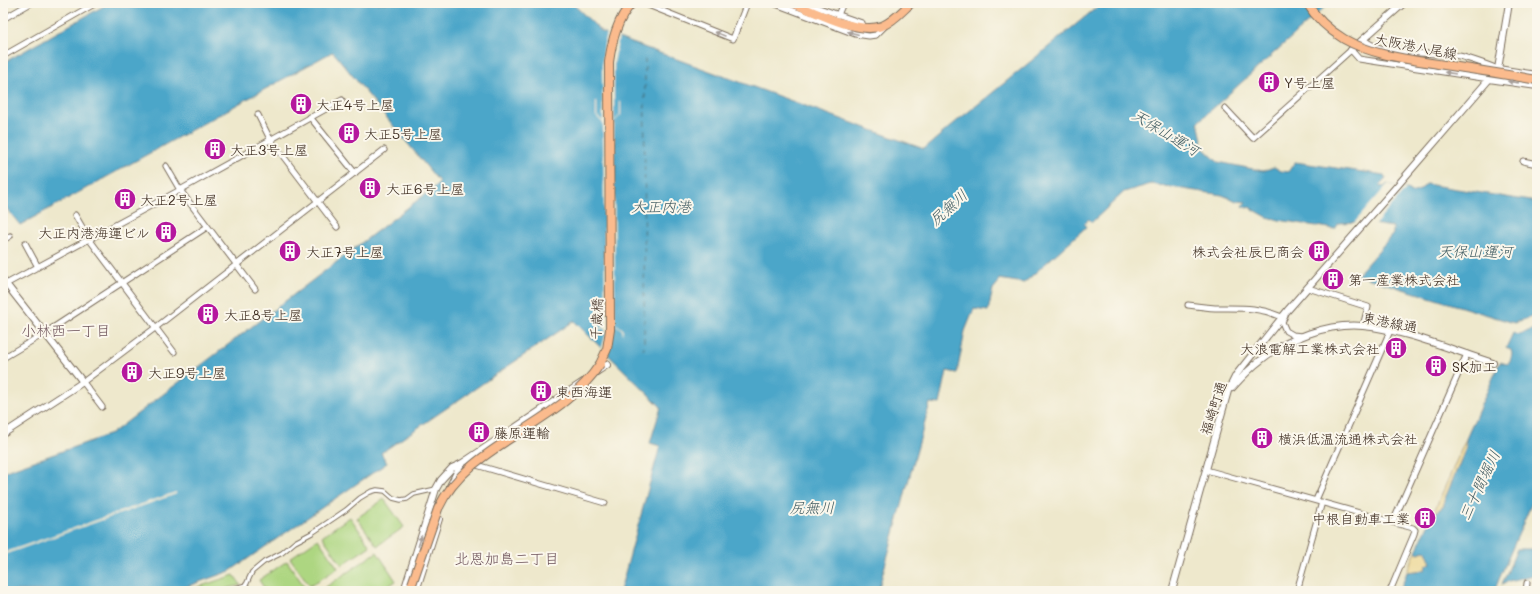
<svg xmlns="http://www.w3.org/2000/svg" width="1540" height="594" viewBox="0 0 1540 594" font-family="Mali,'Klee One',sans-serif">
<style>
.green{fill:#add681;stroke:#748050}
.sand{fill:#eeda9e;stroke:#94825e}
.water{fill:#4ba6c9;stroke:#436874}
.pier{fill:#eee8cc}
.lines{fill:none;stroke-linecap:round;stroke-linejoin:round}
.ferry{stroke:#415c62;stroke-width:1;stroke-dasharray:5 4;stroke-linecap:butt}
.pedestrian-casing{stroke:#7a6c5b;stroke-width:5.5}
.minor-casing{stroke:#7a6c5b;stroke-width:7}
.tertiary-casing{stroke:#7a6c5b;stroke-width:8}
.primary-casing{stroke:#7a6c5b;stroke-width:10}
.pedestrian{stroke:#fff;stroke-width:3.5}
.minor{stroke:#fff;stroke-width:5}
.tertiary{stroke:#fff;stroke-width:6}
.primary{stroke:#fbbb8d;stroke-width:8}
.primary-bridge-casing{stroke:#7a6c5b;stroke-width:10;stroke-linecap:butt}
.primary-bridge{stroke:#fbbb8d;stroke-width:8}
.oneway{fill:#a79f9a}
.labels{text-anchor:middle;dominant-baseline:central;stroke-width:4;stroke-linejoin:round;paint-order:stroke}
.street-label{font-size:14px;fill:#3b2a1e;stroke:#fbf7ec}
.poi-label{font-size:14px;fill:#3b2a1e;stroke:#fbf7ec;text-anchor:start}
.water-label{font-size:15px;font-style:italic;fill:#415c62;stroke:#fbf7ec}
.neighbourhood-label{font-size:15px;fill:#71575e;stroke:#fbf7ec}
</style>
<rect width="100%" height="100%" fill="#fbf7ec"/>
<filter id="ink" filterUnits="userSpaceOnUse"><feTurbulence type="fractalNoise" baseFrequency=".025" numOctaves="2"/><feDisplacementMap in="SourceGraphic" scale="8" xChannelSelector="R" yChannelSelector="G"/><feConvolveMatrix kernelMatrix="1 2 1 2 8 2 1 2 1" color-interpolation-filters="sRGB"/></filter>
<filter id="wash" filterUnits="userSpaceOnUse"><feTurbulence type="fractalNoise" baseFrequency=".012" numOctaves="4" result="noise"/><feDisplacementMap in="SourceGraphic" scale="16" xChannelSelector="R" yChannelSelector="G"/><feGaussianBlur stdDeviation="0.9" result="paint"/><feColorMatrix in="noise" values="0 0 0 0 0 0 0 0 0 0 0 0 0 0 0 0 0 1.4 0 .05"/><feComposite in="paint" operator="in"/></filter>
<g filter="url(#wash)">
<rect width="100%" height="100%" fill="#eee8cc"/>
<!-- green -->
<g class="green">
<polygon points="384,499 404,527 377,546 357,518"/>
<polygon points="350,517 370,546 342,565 322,536"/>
<polygon points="318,539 338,568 310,586 290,558"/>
<polygon points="377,552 396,581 381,591 320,591"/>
<polygon points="287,561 306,589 304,591 266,591 259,580"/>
<polygon points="234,575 241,585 218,591 186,591"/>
</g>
<!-- sand -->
<g class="sand">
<polygon points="1466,439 1466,448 1444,501 1444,506 1433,514"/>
<polygon points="1426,550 1431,562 1427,565 1425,570 1407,572 1416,551 1419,553"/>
</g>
<!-- water -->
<g class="water">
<polygon points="109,3 572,3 602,32 924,149 958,120 986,98 1102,3 1329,3 1198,122 1202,140 1201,142 1203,148 1218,162 1263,171 1274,167 1281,171 1288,172 1295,162 1384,175 1386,179 1379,186 1384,187 1387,184 1410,190 1411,193 1420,190 1426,184 1537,202 1537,315 1514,323 1357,275 1393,234 1393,227 1359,222 1339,223 1335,229 1279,220 1267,217 1249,207 1247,208 1243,206 1246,202 1237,201 1222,195 1151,184 1124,192 1092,222 1089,219 1084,224 1086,227 1024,283 999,279 998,283 993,289 988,311 974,309 965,331 957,373 947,371 940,404 930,403 878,591 620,591 660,446 650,443 661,407 574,321 381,453 387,463 230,571 174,591 3,591 3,472 111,434 440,183 334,53 332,52 20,225 3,204 3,63"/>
<polygon points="1537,328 1537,491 1494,591 1400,591 1407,572 1425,570 1426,566 1431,563 1426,550 1418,553 1416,551 1433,514 1444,506 1444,501 1466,448 1466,439 1500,362 1507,364 1510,362 1512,354 1511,350 1506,348 1513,333 1517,335"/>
<polygon points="1517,549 1537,549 1537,574 1509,581 1502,585"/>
</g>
<!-- pier -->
<g class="pier">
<polygon points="607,32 619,36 614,63 614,121 620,115 620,102 621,102 621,115 614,122 615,325 618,325 623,329 623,335 622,330 618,326 615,326 607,356 601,350 606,334 604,328 599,330 599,328 604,326 605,306 603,123 596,116 596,102 597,102 597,116 603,121 602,64 604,44"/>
<polygon points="1388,184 1406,189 1373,227 1354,223"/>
<polygon points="176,492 176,494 3,555 3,553"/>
</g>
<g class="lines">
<!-- ferry -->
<polyline class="ferry" points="642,349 644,349 645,59"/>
</g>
</g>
<g filter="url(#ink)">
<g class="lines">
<!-- pedestrian casing -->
<g class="pedestrian-casing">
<polyline id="pedestrian" points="226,591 246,585 252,572 264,562 282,553 295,542 312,533 346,510 360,498 370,492 377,490 385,491 393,498 401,500 407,499 414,494 436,489"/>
</g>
<!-- minor casing -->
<g class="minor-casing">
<g id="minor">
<polyline points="643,3 733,39 747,3"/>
<polyline points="773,3 855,34 869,36 876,35 884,27"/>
<polyline points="805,3 862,23"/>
<polyline points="838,15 843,3"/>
<polyline points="3,19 31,3"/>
<path d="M1364 39C1378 56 1437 52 1459 56 1472 59 1485 64 1498 69"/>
<polyline points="3,56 96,3"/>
<polyline points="1225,108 1253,138 1351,50 1359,59 1489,79"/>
<polyline points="258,115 270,139 337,227"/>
<polyline points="310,117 355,173"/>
<polyline points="1523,161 1537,164"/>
<polyline points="166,166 180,190 255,289"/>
<polyline points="75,215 89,239 174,352"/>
<polyline points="3,240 10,236"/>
<polyline points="25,243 38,267"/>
<polyline points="6,284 180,190 342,100"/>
<polyline points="1308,288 1368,307 1363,326"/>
<path d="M1188 305C1198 306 1209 308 1219 308 1244 308 1258 307 1282 317"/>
<polyline points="1285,316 1282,322 1286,331 1293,335 1302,336"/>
<polyline points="3,358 45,333 207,227"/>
<polyline points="102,407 83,382 155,328 384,150"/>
<polyline points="473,464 605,503"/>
<polyline points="1206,470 1413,528 1415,530 1414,534 1390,591"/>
<polyline points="1316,500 1390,331"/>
<polyline points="1393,522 1467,354"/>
<polyline points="1297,591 1322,502"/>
<polyline points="1526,591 1527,583"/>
</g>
</g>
<!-- tertiary casing -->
<g class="tertiary-casing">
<g id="tertiary">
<polyline points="1351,50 1404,3"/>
<polyline points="1498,69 1537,75"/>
<polyline points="1489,79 1537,86"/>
<polyline points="3,280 83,382 3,434"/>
<polyline points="595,373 607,365"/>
<path d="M1232 388C1241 378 1250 368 1261 360 1288 338 1328 323 1363 326 1405 330 1452 350 1493 363"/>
<polyline points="450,486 461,464"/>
<polyline points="404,591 436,489 441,480 452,468 461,464 583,382"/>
<polyline points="416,591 439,519"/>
<polyline points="1172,591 1228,391 1236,375 1287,311 1397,186 1498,69 1509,3"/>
</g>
</g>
<!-- primary casing -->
<g class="primary-casing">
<g id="primary">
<path d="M792 3C816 12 858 35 882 26 894 21 902 11 911 3"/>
<path d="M600 364 607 349 610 330 609 62C612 41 617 19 632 3"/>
</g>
</g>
<!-- pedestrian -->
<use href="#pedestrian" class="pedestrian"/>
<!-- minor -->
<use href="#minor" class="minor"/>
<!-- tertiary -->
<use href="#tertiary" class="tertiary"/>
<!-- primary -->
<use href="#primary" class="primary"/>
<!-- primary-bridge casing -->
<g class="primary-bridge-casing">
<g id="primary-bridge">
<path d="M1307 3C1316 18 1329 30 1344 39 1372 55 1406 59 1438 64 1471 69 1504 74 1537 80"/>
<path d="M412 584 438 509C468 443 560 426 600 364"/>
</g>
</g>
<!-- primary-bridge -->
<use href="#primary-bridge" class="primary-bridge"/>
</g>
<!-- one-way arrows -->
<defs><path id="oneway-solid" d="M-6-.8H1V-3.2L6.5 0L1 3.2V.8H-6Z"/></defs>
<g class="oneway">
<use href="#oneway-solid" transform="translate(853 33) rotate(-165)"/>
<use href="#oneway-solid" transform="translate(720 34) rotate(-158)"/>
<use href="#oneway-solid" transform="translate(1450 73) rotate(-171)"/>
<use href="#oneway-solid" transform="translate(1513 82) rotate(-171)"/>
<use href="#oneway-solid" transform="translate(420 541) rotate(-72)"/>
</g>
</g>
<!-- icons -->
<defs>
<g id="building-disc" transform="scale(1.15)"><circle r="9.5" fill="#b5179e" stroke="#fbf7ec"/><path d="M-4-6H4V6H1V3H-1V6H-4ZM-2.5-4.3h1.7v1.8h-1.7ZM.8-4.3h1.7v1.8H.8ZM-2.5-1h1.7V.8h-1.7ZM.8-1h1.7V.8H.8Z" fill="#fff"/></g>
</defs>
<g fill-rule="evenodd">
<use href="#building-disc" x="1269" y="82"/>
<use href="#building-disc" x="301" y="104"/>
<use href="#building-disc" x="349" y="133"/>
<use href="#building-disc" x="215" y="149"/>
<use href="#building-disc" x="370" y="188"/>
<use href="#building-disc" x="125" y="199"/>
<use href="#building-disc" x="166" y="232"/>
<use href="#building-disc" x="290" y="251"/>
<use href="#building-disc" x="1319" y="251"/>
<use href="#building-disc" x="1333" y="279"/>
<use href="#building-disc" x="208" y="314"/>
<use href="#building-disc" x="1396" y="348"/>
<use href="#building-disc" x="1436" y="366"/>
<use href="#building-disc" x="132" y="372"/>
<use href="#building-disc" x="541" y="391"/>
<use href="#building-disc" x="479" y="432"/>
<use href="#building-disc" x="1262" y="438"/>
<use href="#building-disc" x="1425" y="518"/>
</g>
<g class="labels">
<!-- street labels -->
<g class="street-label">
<text transform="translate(1416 46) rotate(11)">大阪港八尾線</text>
<text transform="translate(596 319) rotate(-87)">千歳橋</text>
<text transform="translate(1390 322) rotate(11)">東港線通</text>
<text transform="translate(1213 408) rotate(-72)">福崎町通</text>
</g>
<!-- poi labels -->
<g class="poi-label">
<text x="1284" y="82">Y号上屋</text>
<text x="316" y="104">大正4号上屋</text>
<text x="364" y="133">大正5号上屋</text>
<text x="230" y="149">大正3号上屋</text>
<text x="386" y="188">大正6号上屋</text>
<text x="140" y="199">大正2号上屋</text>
<text x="150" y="232" text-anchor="end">大正内港海運ビル</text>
<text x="306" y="251">大正7号上屋</text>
<text x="1304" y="251" text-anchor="end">株式会社辰巳商会</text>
<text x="1348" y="279">第一産業株式会社</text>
<text x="224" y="314">大正8号上屋</text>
<text x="1380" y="348" text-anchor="end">大浪電解工業株式会社</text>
<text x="1452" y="366">SK加工</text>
<text x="148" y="372">大正9号上屋</text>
<text x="556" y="391">東西海運</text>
<text x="494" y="432">藤原運輸</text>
<text x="1278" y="438">横浜低温流通株式会社</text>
<text x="1410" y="518" text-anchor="end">中根自動車工業</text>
</g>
<!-- water labels -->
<g class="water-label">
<text transform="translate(1166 132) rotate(31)">天保山運河</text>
<text x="661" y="206">大正内港</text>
<text transform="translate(948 207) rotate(-42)">尻無川</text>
<text x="1475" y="251">天保山運河</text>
<text transform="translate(1479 485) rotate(-65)">三十間堀川</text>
<text x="812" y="507">尻無川</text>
</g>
<!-- neighbourhood labels -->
<g class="neighbourhood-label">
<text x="66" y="330">小林西一丁目</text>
<text x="507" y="558">北恩加島二丁目</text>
</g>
</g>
<!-- margin -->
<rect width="1540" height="594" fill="none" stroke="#fbf7ec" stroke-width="16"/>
</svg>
